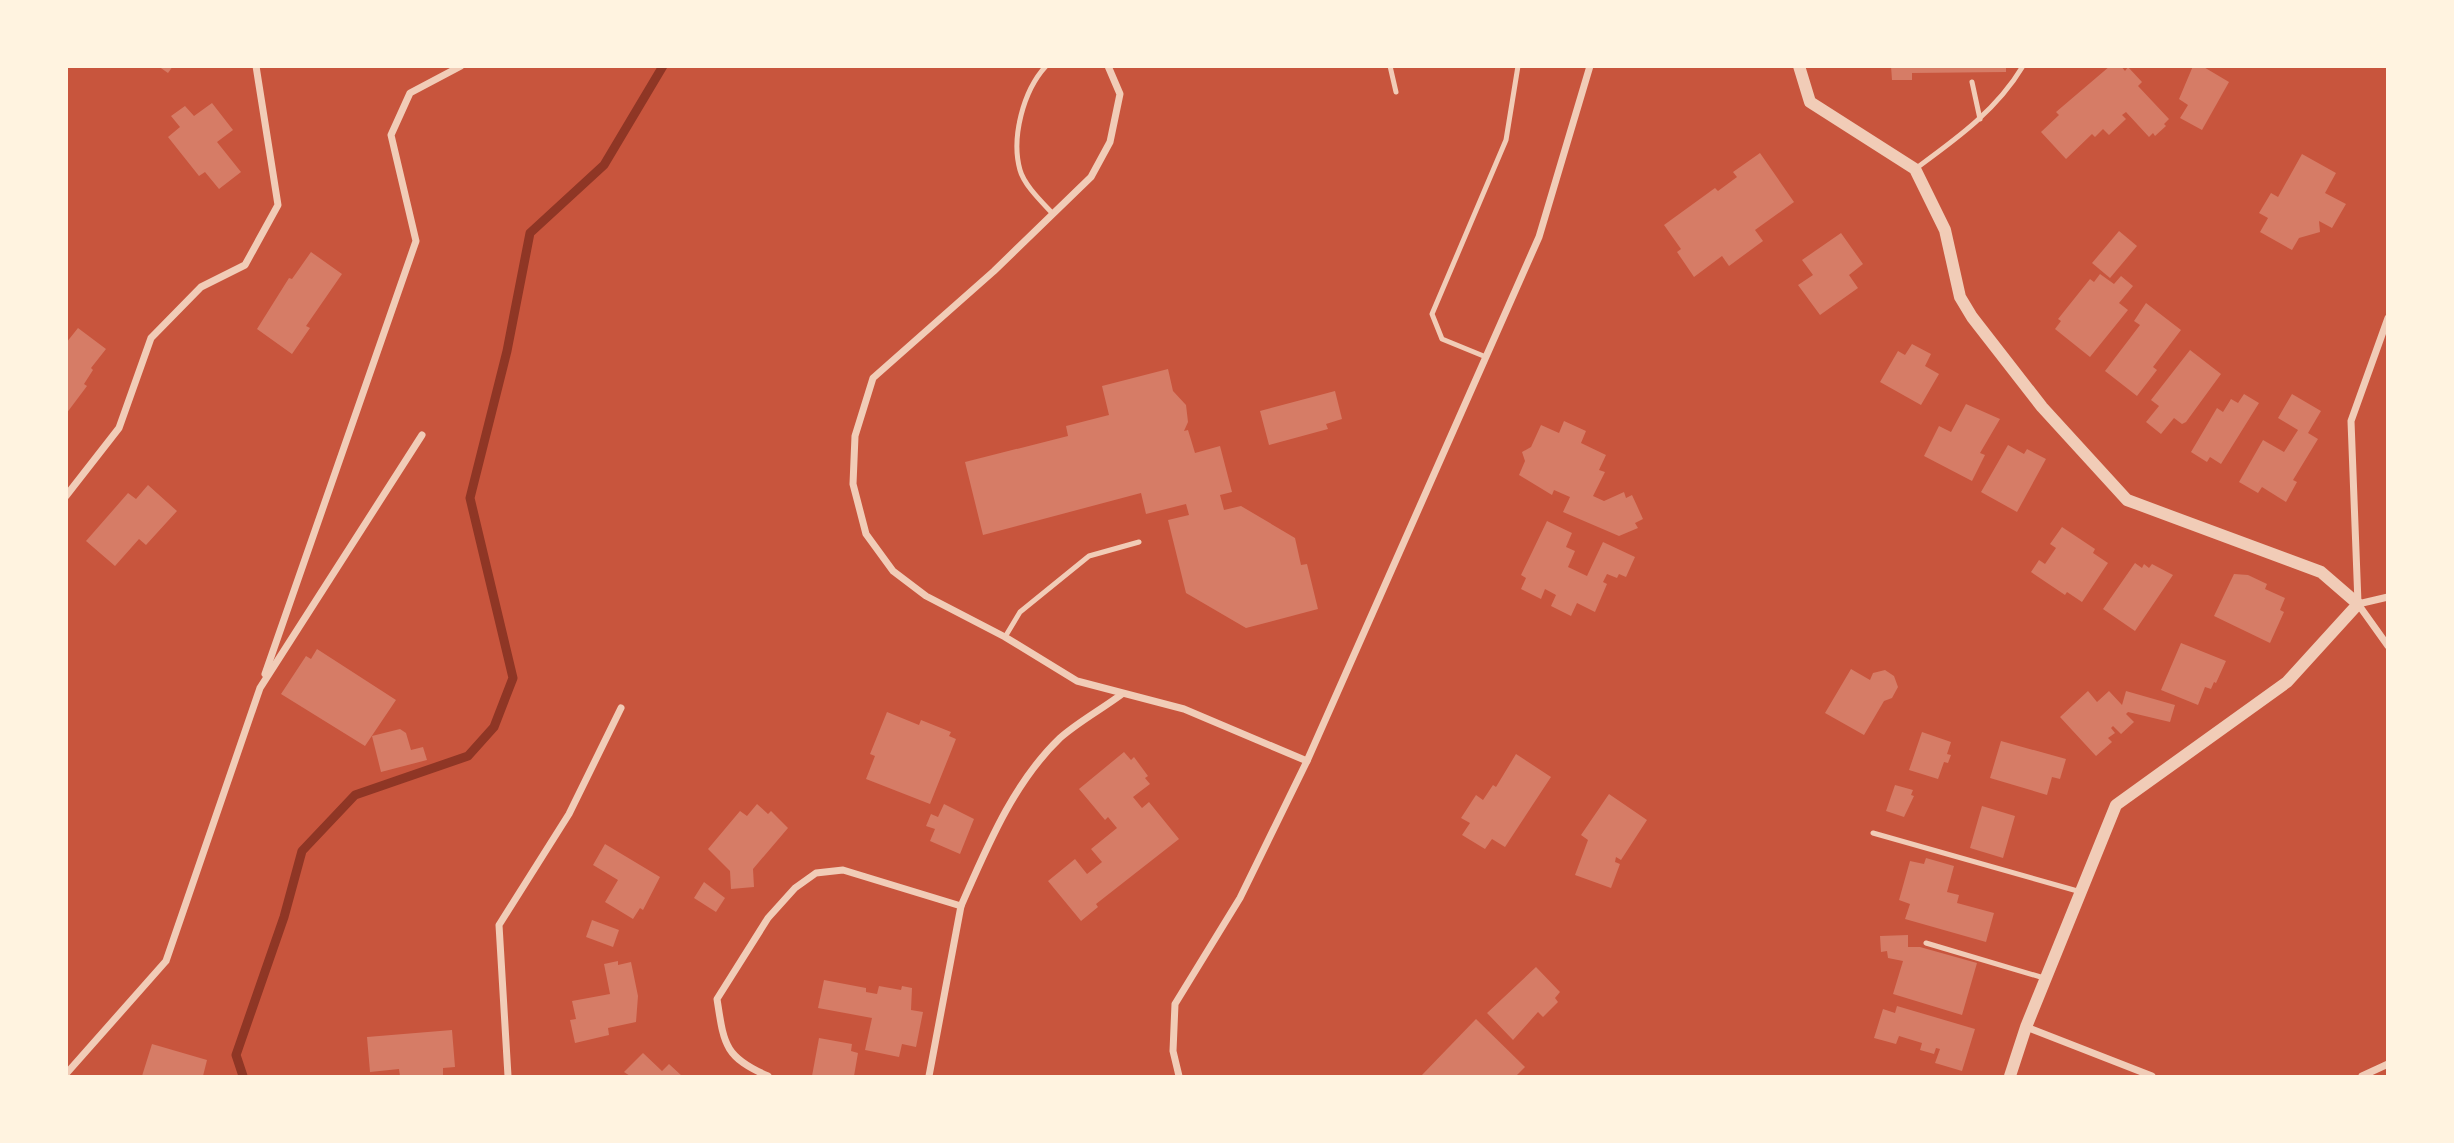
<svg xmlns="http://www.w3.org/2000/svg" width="2454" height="1143" viewBox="0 0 2454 1143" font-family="Roboto,sans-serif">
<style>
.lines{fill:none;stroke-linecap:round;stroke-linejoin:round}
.stream{stroke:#8f3625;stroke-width:9}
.building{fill:#d67c66}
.service{stroke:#f1ccb7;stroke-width:5}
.minor{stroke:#f1ccb7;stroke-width:7}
.tertiary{stroke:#f1ccb7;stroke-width:12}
</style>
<rect width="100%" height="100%" fill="#c8553d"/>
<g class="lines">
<!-- stream -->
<polyline class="stream" points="243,1076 236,1055 284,917 302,851 355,795 468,756 494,727 513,678 470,498 507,351 530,233 604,165 663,66"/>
</g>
<!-- building -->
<g class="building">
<polygon points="158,66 173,66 168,73"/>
<polygon points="1891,66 2006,66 2006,72 1912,73 1912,80 1892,80"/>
<polygon points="2110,66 2121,66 2125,71 2128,67 2142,82 2138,86 2169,119 2164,124 2166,126 2155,136 2153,133 2149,137 2126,112 2122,115 2126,119 2109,135 2103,129 2095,137 2092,134 2066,159 2041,132 2059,115 2056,112"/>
<polygon points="2193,66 2202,66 2229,82 2202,130 2180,118 2188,105 2179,99"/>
<polygon points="212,103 233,130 217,142 241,172 219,189 205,172 199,176 168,137 180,127 171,116 185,106 194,116"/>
<polygon points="1760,153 1794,202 1755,230 1763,241 1729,266 1722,256 1694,277 1677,252 1681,249 1664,225 1715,188 1718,191 1737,177 1733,172"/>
<polygon points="2302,154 2336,173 2325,193 2346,204 2332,228 2319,221 2320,232 2299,238 2292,250 2260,232 2268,218 2259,213 2271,193 2278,197"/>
<polygon points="2119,231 2137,246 2110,278 2092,263"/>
<polygon points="1841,233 1863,264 1849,275 1858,288 1820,315 1798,285 1813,275 1802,260"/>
<polygon points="311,252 342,274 306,326 310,328 292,354 257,329 289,278 292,279"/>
<polygon points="2100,274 2114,284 2121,276 2133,286 2119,303 2128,310 2090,357 2055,329 2061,321 2058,319 2090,279 2094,282"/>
<polygon points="2146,303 2181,330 2153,367 2157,370 2137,396 2105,371 2140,325 2134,321"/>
<polygon points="78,328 106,349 91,368 93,370 84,384 87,386 66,414 66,343"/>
<polygon points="1912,344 1931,354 1925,366 1939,374 1921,405 1880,382 1898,351 1905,355"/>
<polygon points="2190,350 2221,374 2186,422 2182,424 2174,418 2161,434 2146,422 2159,406 2151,400"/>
<polygon points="1168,369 1173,391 1186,405 1188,422 1184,431 1188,430 1195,453 1220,446 1232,492 1220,495 1224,510 1241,506 1295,538 1301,565 1307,564 1318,609 1246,628 1186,593 1168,520 1189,515 1186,504 1146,514 1141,493 983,535 965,462 1068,436 1066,426 1109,415 1102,386"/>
<polygon points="1335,391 1342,419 1326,424 1328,429 1269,445 1260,411"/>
<polygon points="2244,394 2259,403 2221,464 2210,457 2207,462 2191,452 2217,408 2223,412 2231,399 2238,403"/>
<polygon points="2292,394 2321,411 2308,433 2318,439 2293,480 2297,482 2286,502 2262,487 2258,493 2239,482 2263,440 2284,452 2298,430 2278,418"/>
<polygon points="1966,404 2000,419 1980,453 1985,455 1972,481 1924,456 1939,426 1951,432"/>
<polygon points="1564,421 1586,431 1581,443 1606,455 1599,470 1605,472 1593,496 1604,501 1624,492 1626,498 1632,495 1643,519 1635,523 1638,528 1619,536 1563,512 1570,497 1554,490 1552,495 1519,475 1525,461 1522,452 1531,447 1541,425 1559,433"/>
<polygon points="2008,445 2024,454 2027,449 2046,459 2017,512 1981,492"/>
<polygon points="148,485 177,511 146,545 139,539 115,566 86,541 128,493 136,499"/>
<polygon points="1547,521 1572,533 1566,547 1575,551 1568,567 1587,576 1603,542 1635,557 1626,577 1619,574 1617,578 1607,574 1603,582 1607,584 1595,612 1577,603 1571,616 1551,606 1556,595 1545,589 1541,599 1521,589 1526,578 1521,575"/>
<polygon points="2062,527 2095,549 2093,553 2108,563 2082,602 2067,592 2065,595 2031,572 2039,560 2045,564 2056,548 2050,544"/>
<polygon points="2135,563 2142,568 2144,564 2149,568 2152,564 2173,575 2135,631 2103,609"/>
<polygon points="2234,574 2248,575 2267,584 2265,589 2285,598 2280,610 2284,612 2270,643 2214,616"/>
<polygon points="2181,643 2226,661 2216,683 2214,682 2211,689 2205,687 2198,705 2161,690"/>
<polygon points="317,649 396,700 365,746 281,694 306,656 311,659"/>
<polygon points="1851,669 1870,680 1873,673 1885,670 1894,676 1898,687 1892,698 1884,701 1864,735 1825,713"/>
<polygon points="2088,691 2097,702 2109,691 2122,705 2126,691 2175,705 2170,722 2128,712 2126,714 2134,722 2121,734 2113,726 2111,728 2115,733 2108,738 2112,742 2096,756 2060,717"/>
<polygon points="887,712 919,725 921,720 951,732 949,736 956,739 930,804 866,779 875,756 870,754"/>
<polygon points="400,729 406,733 411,750 423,747 427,760 381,772 372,736"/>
<polygon points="1922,732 1951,742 1947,754 1951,755 1948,763 1944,762 1938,779 1909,770"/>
<polygon points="2001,741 2066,759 2060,779 2052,777 2047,795 1990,778"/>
<polygon points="1124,752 1131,760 1134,757 1148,776 1145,778 1150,784 1133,797 1142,808 1149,802 1179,839 1096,904 1098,907 1081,921 1048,881 1075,859 1087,874 1102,862 1091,849 1117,828 1108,817 1105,820 1079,789"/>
<polygon points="1516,754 1551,777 1505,847 1492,839 1485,849 1462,835 1470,823 1461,818 1476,795 1483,800 1493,785 1496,787"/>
<polygon points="1895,785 1913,790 1911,795 1914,796 1904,817 1886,811"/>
<polygon points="1609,794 1647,820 1621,860 1616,857 1615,862 1620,864 1611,888 1575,875 1588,840 1581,835"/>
<polygon points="757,804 768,814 771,811 788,828 753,869 754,887 731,889 730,871 708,849 740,811 747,816"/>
<polygon points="944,804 974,819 960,854 930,841 935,829 926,826 931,814 938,817"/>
<polygon points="1982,806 2015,816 2003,858 1970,848"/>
<polygon points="605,844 660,877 643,910 640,908 633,919 605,902 618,880 593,865"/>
<polygon points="1926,858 1954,866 1947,892 1959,895 1957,903 1994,913 1986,942 1905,919 1910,904 1899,900 1910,861 1924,864"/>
<polygon points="704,882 725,898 716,912 694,898"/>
<polygon points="592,920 619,930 613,947 586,937"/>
<polygon points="1908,935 1908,947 1920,947 1977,963 1962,1015 1893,994 1903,961 1888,958 1887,951 1881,952 1880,936"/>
<polygon points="618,961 618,965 631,962 638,996 636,1022 608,1028 609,1035 575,1043 570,1020 576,1019 572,1001 610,994 604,964"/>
<polygon points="1536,967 1560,992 1555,998 1558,1002 1543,1017 1538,1012 1513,1040 1487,1013"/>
<polygon points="824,980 866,988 866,992 877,994 879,986 901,990 902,986 912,988 911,1010 923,1012 916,1047 902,1044 899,1057 865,1050 872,1018 818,1008"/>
<polygon points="1897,1006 1975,1029 1962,1071 1935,1063 1940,1049 1936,1048 1934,1054 1920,1050 1922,1043 1899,1036 1896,1044 1874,1038 1883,1009 1895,1013"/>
<polygon points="1476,1019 1525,1067 1516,1076 1421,1076"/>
<polygon points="452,1030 455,1067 443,1068 443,1076 400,1076 399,1069 370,1072 367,1037"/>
<polygon points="819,1038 852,1044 851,1051 858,1053 854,1076 812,1076"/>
<polygon points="152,1044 207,1060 203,1076 142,1076"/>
<polygon points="643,1053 662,1071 669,1064 682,1076 630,1076 624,1072"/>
</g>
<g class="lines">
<!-- service -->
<g class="service">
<path d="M1046 66C1023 91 1011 138 1020 170 1024 185 1042 202 1053 214"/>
<polyline points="1390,66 1396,92"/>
<polyline points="1972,82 1980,119"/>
<path d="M1915 169C1956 139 1996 111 2023 66"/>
<polyline points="1486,357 1442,339 1432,314 1506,140 1518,66"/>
<polyline points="1005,637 1020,612 1089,556 1139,542"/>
<polyline points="1873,833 2081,892"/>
<polyline points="1926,943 2044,978"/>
</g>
<!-- minor -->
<g class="minor">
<polyline points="1108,66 1120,94 1110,142 1091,177 994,271 873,378 855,436 853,484 866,534 893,571 926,596 1005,637 1077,681 1184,709 1307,761"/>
<polyline points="66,496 119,428 151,338 201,287 245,265 278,205 256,66"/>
<polyline points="2358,603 2351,421 2388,318"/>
<polyline points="2358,604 2388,646"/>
<polyline points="2358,604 2388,597"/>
<polyline points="265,674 416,241 391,135 410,93 461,66"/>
<path d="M961 906C987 847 1013 783 1060 738 1078 722 1102 709 1122 694"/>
<polyline points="2026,1027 2152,1076"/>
<polyline points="66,1074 166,961 260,688 422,435"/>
<polyline points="508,1076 499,925 569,814 621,708"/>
<path d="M768 1076C724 1057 724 1044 717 999L768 918 795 888 816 873 843 870 961 906 929 1076"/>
<polyline points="1179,1076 1173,1051 1175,1004 1240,898 1307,761 1539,237 1590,66"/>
<polyline points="2362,1076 2388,1064"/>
</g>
<!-- tertiary -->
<polyline class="tertiary" points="1799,66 1810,102 1915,169 1945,230 1960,297 1972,317 2042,407 2127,500 2321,572 2358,604 2287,682 2116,805 2026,1027 2010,1076"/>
</g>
<!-- border -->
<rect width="2454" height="1143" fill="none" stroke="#fff3e0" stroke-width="136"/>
</svg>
